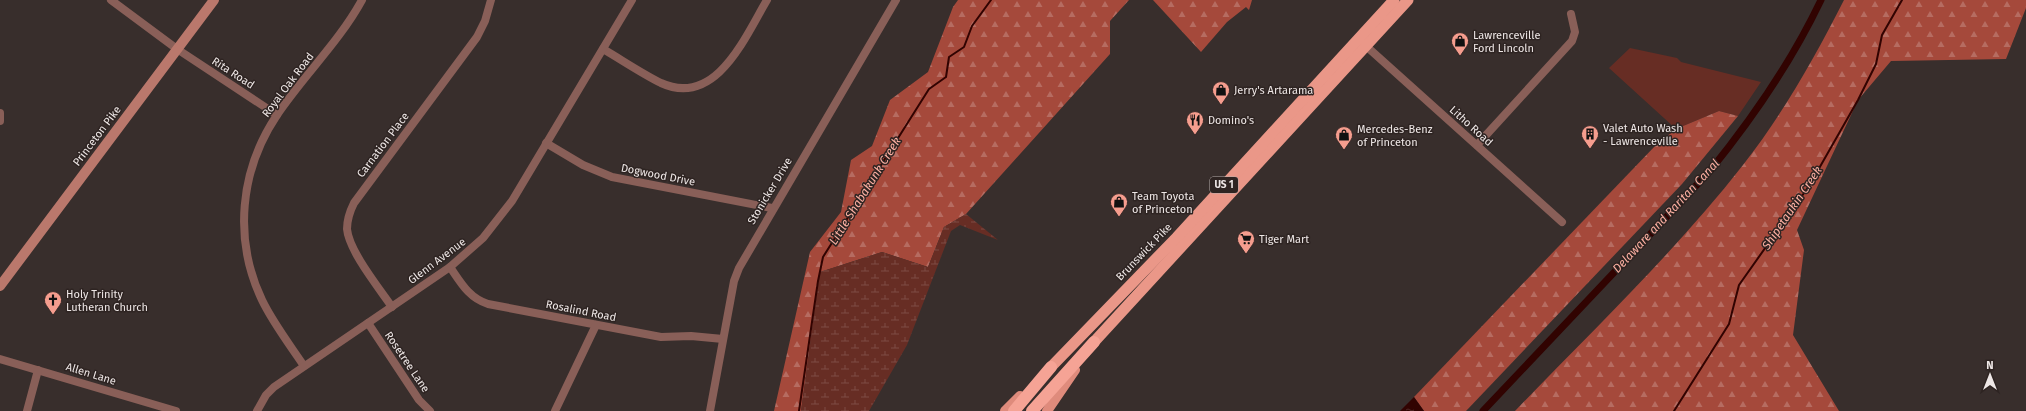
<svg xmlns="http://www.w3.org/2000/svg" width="2026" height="411" viewBox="0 0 2026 411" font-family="'Fira Sans',sans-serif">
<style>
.green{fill:#672d24}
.forest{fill:url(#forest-firs)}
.wetland{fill:url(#wetland-marsh)}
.water{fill:url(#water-ripples)}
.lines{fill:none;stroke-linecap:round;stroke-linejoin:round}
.stream{stroke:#310301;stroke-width:2}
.canal{stroke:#310301;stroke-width:7}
.minor{stroke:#895f58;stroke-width:8}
.secondary{stroke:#ba786c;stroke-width:10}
.primary{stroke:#df8b7c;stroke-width:10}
.trunk{stroke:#ea9788;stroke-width:11}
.motorway{stroke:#f5a395;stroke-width:12}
.labels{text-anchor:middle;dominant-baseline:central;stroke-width:3;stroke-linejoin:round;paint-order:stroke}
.shield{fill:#2e2422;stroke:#b4acab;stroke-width:1}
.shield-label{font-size:10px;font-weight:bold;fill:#eee7e6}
.poi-label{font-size:11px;fill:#eee7e6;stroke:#2e2422;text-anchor:start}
.street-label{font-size:11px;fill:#eee7e6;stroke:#2e2422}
.water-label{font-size:12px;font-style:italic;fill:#fdb0a2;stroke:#2e2422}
</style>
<defs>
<pattern id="forest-firs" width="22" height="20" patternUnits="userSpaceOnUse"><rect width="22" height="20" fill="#a5493b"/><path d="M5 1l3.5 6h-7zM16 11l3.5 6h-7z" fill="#b66c61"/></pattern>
<pattern id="wetland-marsh" width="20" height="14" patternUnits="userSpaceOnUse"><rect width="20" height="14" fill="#672d24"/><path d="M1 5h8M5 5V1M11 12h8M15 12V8" fill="none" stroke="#7d4b44"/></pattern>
<pattern id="water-ripples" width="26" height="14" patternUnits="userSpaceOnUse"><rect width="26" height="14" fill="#310301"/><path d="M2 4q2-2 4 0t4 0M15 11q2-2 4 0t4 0" fill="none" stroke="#4f2826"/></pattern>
</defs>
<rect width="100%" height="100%" fill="#382e2c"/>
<!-- green -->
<polygon class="green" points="1630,48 1677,58 1681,62 1761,82 1738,116 1719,111 1676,129 1609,68"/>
<!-- forest -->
<g class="forest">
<polygon points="958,0 1129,0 1110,21 1110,54 966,214 944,227 928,267 882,252 820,272 801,411 774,411 810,252 841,212 851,160 872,146 890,100 928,72 953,7"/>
<polygon points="1153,0 1252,0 1249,10 1246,7 1227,22 1201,52"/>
<path d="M1844 0H2026V8L2006 59 1891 61 1858 100 1797 230 1804 250 1793 335 1839 411H1515C1593 330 1674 253 1743 165 1783 114 1815 57 1844 0Z"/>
<polygon points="1719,111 1738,116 1682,184 1466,411 1424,411 1414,397 1656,145 1676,129"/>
</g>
<!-- wetland -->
<polygon class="wetland" points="966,214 998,240 960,225 951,231 907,345 869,411 801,411 820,272 882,252 928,267 944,227"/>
<!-- water -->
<polygon class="water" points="1414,397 1424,411 1400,411"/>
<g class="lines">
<!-- stream -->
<g class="stream">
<polyline points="799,411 818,281 823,257 929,89 946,77 949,57 964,47 972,26 991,0"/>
<polyline points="1674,411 1729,324 1739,285 1809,186 1858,100 1876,64 1882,35 1902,0"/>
</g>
<!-- canal -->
<path class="canal" d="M1483 411 1709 172C1753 118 1791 63 1821 0"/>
<!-- minor -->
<g class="minor">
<polyline points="111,0 177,49 277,115"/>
<polyline points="1366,46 1562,222"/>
<path d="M603 49C622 60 641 73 661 83 716 108 745 37 767 0"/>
<polyline points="0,113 0,121"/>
<polyline points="546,143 583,165 612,177 772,208"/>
<polyline points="1477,145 1572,41 1575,32 1571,14"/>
<path d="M450 267C461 283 469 298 488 304L661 337 691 336 723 339"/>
<path d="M392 307C379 288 349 251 347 229 347 220 350 211 354 203L477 37 485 21 491 0"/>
<polyline points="368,323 419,400 430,411"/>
<polyline points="0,359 176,411"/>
<path d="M304 366C290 345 273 323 262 300 233 239 240 170 277 115 304 75 339 42 362 0"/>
<polyline points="27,411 38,370"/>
<polyline points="257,411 266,395 274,387 450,267 483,238 512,201 632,0"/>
<polyline points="555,411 596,325"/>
<polyline points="710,411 734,281 739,268 896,0"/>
</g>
<!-- secondary -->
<polyline class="secondary" points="0,286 214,0"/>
<!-- primary -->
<g class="primary">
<polyline points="1005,411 1020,396"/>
<polyline points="1047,411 1075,370"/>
</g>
<!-- trunk -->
<g class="trunk">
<polyline points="1094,342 1408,0"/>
<polyline points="1051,367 1177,237 1394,0"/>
</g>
<!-- motorway -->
<g class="motorway">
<polyline points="1014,411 1051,367"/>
<polyline points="1032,411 1094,342"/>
</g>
</g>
<!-- icons -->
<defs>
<g id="shop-pin" transform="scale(0.9)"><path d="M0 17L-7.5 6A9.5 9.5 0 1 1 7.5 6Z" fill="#f59d8e" stroke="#2e2422"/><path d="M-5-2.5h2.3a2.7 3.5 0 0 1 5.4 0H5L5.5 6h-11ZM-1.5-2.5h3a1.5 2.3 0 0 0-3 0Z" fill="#111"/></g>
<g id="restaurant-pin" transform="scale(0.9)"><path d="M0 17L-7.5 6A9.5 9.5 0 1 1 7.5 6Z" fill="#f59d8e" stroke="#2e2422"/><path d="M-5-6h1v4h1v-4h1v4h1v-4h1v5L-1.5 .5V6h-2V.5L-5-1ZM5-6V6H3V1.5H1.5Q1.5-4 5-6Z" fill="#111"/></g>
<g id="building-pin" transform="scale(0.9)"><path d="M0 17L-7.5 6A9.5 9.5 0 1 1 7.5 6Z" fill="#f59d8e" stroke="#2e2422"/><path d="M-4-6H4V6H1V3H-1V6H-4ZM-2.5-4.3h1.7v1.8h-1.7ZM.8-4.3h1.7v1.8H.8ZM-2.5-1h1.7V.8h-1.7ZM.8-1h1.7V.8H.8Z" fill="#111"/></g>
<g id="supermarket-pin" transform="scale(0.9)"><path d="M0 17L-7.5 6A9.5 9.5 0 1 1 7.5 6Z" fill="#f59d8e" stroke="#2e2422"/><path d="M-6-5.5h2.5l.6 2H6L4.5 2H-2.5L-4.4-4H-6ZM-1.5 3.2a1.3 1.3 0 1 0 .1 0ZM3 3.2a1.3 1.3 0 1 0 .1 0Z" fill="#111"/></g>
<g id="church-pin" transform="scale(0.9)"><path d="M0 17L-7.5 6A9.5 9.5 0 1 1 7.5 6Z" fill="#f59d8e" stroke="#2e2422"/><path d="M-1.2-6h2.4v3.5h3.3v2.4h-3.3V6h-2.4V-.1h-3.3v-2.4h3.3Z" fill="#111"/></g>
</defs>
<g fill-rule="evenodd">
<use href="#shop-pin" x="1460" y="41"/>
<use href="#shop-pin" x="1221" y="90"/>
<use href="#restaurant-pin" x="1195" y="120"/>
<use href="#building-pin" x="1590" y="134"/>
<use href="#shop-pin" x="1344" y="135"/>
<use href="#shop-pin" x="1119" y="202"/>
<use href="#supermarket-pin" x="1246" y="239"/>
<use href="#church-pin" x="53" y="300"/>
</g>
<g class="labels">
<!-- shield labels -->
<rect class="shield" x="1210" y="177" width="28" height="16" rx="3"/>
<g class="shield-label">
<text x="1224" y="185">US 1</text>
</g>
<!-- poi labels -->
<g class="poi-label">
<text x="1473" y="35">Lawrenceville<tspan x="1473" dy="13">Ford Lincoln</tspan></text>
<text x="1234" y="90">Jerry's Artarama</text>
<text x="1208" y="120">Domino's</text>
<text x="1603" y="128">Valet Auto Wash<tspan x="1603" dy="13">- Lawrenceville</tspan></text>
<text x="1357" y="129">Mercedes-Benz<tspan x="1357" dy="13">of Princeton</tspan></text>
<text x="1132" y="196">Team Toyota<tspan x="1132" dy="13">of Princeton</tspan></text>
<text x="1259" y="239">Tiger Mart</text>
<text x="66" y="294">Holy Trinity<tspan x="66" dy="13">Lutheran Church</tspan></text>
</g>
<!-- street labels -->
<g class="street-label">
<text transform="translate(233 73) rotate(33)">Rita Road</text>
<text transform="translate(288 85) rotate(-53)">Royal Oak Road</text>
<text transform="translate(1471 126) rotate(42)">Litho Road</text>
<text transform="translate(97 136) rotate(-53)">Princeton Pike</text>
<text transform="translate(383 145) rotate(-53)">Carnation Place</text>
<text transform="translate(658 175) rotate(11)">Dogwood Drive</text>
<text transform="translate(770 191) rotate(-59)">Stonicker Drive</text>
<text transform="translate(1144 252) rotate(-46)">Brunswick Pike</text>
<text transform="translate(437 261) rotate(-37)">Glenn Avenue</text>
<text transform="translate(581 311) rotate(11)">Rosalind Road</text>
<text transform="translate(407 362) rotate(56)">Rosetree Lane</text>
<text transform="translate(91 374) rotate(17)">Allen Lane</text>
</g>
<!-- water labels -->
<g class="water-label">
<text transform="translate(865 191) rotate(-58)">Little Shabakunk Creek</text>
<text transform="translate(1792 208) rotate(-56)">Shipetaukin Creek</text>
<text transform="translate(1666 216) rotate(-47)">Delaware and Raritan Canal</text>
</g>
</g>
<!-- north arrow -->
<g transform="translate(1990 375)" stroke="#2e2422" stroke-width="3" paint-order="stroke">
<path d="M0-3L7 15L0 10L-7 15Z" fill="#eee7e6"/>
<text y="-6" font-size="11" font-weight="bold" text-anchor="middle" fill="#eee7e6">N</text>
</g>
</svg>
